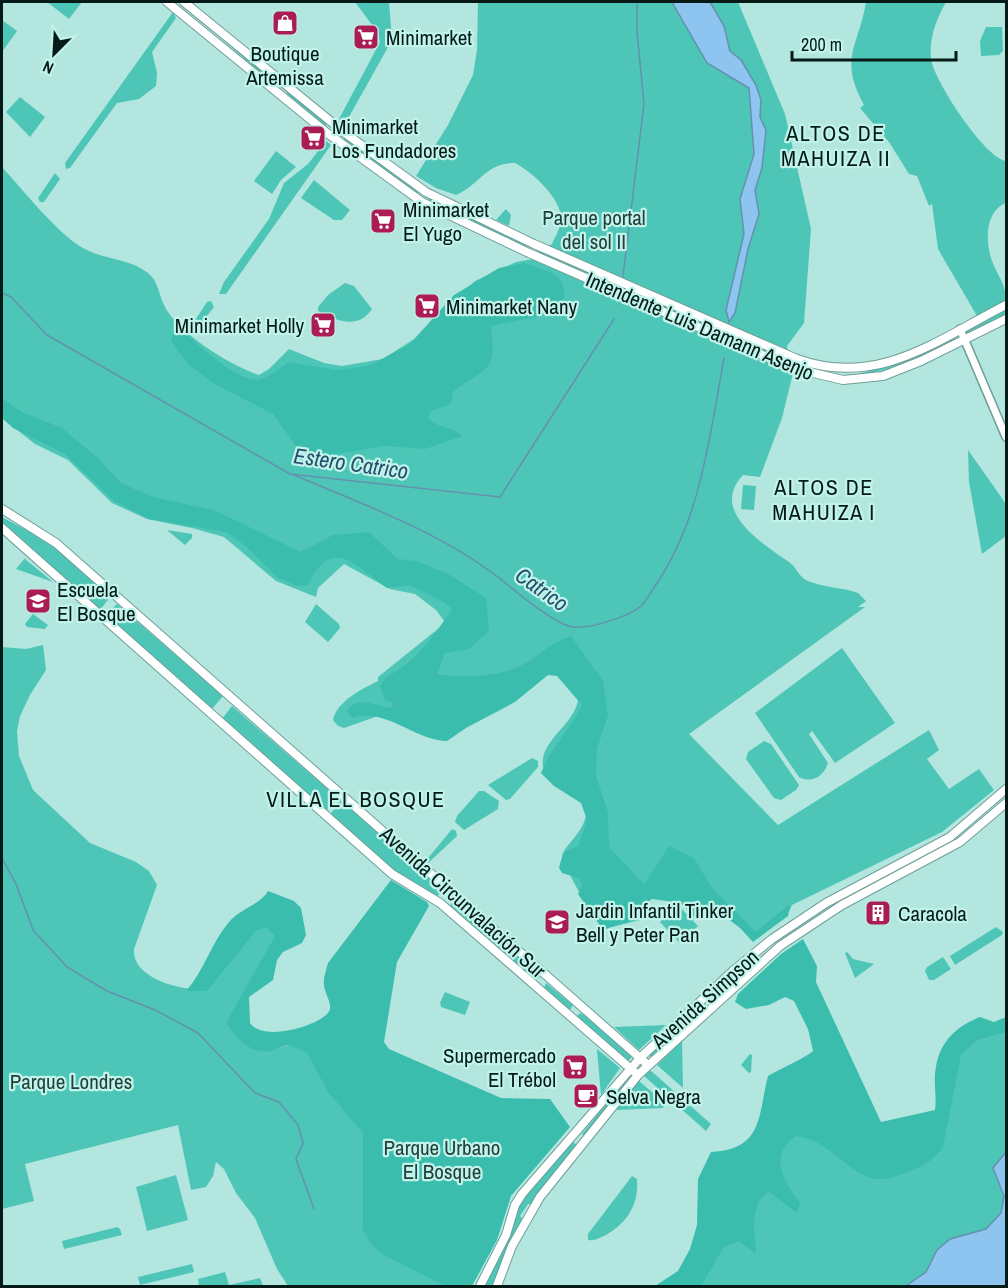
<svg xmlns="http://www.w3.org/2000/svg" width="1008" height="1288" viewBox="0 0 1008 1288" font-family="'Archivo Narrow',sans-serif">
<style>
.green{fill:#4ec6b7}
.forest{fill:#3bbdae}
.water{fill:#8dc4f0;stroke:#6491af;stroke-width:1.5}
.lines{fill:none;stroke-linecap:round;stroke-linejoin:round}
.stream{stroke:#6491af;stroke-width:1.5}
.tertiary-casing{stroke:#6e9f97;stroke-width:10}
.secondary-casing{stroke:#6e9f97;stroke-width:10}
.tertiary{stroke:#fff;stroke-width:7}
.secondary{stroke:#fff;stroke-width:8}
.labels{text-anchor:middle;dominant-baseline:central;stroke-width:4.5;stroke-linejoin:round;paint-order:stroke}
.poi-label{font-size:21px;fill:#061a17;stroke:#c0f4eb;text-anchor:start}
.park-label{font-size:21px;fill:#233f3b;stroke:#c0f4eb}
.street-label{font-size:21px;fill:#061a17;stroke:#c0f4eb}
.neighbourhood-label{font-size:22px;letter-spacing:1.5px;fill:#061a17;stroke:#c0f4eb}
.water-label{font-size:22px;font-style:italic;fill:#264e6d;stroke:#c0f4eb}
</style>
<rect width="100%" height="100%" fill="#b3e6de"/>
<!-- green -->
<g class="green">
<polygon points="47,2 82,2 69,19"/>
<polygon points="355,2 389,2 392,40 345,124 339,119 380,42 378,33"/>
<path d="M478 2H738L785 114 811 229 804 323 787 346 789 358 816 371 840 374V376L794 369 782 418 760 477 743 475C709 511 762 543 789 562 797 567 799 578 808 581 825 588 842 587 858 593L866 601 858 607H865L689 734 778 825 929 730 939 750 927 759 949 789 979 769 994 790 942 832 792 905 789 912 756 934 710 889 642 893 640 920 612 927C605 921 597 915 591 909 584 902 559 860 564 851 571 840 594 820 583 804 574 791 556 781 544 771 535 743 574 726 578 700L558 675 547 672 378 716 344 728 338 726 333 720C337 701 362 689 378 681V677L439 628 444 621 436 610 415 594 390 589 344 564 318 588 316 597 276 581 224 537 192 528 147 519 112 503 68 460 35 444 2 418V167C22 189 59 235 83 248 104 260 129 258 148 273 159 282 158 293 164 305 176 332 231 366 259 375L269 369 289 349 324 363 342 366 383 359 414 339 475 281 516 262 533 259 538 251 552 244C555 237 560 229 561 221 563 199 532 172 515 163 485 163 481 184 456 195L436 188 416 176 448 125 473 75 477 50Z"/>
<path d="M866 2H946C936 20 929 38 931 59 934 81 985 158 1006 161V203C985 211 985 242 992 261 997 275 1006 284 1006 300L977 316 938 249 932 204 929 206 917 176 909 174 889 142 860 108 864 105C838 58 859 46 866 2Z"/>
<polygon points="190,11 277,82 277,84 273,84"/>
<polygon points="173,12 176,18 152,52 157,73 156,86 139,99 117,103 70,168 66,169 65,163"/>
<polygon points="2,20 17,31 2,52"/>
<polygon points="986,27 1002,27 1003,51 999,55 981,56 980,41"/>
<polygon points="287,92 328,123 325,126 287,95"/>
<polygon points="20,97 45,117 30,137 6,112"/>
<polygon points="344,137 417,190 418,194 344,142"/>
<polygon points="326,141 331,145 226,294 219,294 224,282 269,219 284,183 308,164"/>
<polygon points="276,151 296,167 281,180 272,194 254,181"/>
<polygon points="55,173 60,179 44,202 40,202 38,198"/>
<polygon points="314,180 350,210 342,220 334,220 301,198"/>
<polygon points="431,198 526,244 526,247 429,202 428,200"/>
<polygon points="506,209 511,215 509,226 496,220"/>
<path d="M345 283 354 286 372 309C358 330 336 321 318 311V307L328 295Z"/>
<polygon points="211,301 214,307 195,331 192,325 207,302"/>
<polygon points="1006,308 1006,314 965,334 964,330"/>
<path d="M957 338C946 355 873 375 850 376L895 364Z"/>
<polygon points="968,450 1006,504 1006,536 982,554 969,482"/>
<polygon points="743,485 756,486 754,510 741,509"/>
<polygon points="2,517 54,545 111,596 100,610 2,524"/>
<polygon points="167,530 192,534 192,538 185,545"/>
<polygon points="25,558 25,559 53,582 16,569"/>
<polygon points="117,604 223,696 212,709 109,618 108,613"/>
<polygon points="316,604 339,624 340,628 328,642 305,622"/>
<polygon points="33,614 48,625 45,629 27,627 25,624"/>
<path d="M43 645 46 670 30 695 20 716 17 731 19 756 33 790 90 843 136 862 149 871 157 885 134 949C132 976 173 988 195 989L242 930 286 917 246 1004 242 1020 271 1050 325 1035 352 1101 459 1286H288L277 1269 255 1218 236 1193 224 1169 216 1162 213 1176 206 1187 191 1190 178 1125 25 1164 34 1201 2 1209V647L26 649Z"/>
<path d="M842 648 895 723 835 763 812 731 809 734 828 763C824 776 812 784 799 777L755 713Z"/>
<polygon points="232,706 337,797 326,811 222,719"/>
<polygon points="764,741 771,744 799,785 796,790 781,800 774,798 746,759 748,752"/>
<polygon points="532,758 538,761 538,767 510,799 506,800 488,785"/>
<polygon points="484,791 499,801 498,809 464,830 455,822 457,816 479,791"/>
<polygon points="341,799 443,889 436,898 395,872 330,815"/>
<polygon points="452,829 456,831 457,836 426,865 424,863"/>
<polygon points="456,900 539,975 540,977 535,980 450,905"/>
<polygon points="678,905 698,926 680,943 660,922"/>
<polygon points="996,927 1003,932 1002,935 955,965 950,956"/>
<polygon points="847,952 853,959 874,964 855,978 845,953"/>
<polygon points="943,957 951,969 934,980 929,980 925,971 927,967"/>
<polygon points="546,983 573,1005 570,1010 544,988"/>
<polygon points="445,992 470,1002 465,1015 441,1007 440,1003"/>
<polygon points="710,997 711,998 651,1057 649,1055 656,1046"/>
<polygon points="580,1013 584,1015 632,1057 626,1063 576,1017"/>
<polygon points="1006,1024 1006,1286 685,1286 776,1128 862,1140 927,1144 959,1036"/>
<polygon points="666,1025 639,1050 614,1027"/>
<polygon points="682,1041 683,1088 657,1065"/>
<polygon points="597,1049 620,1068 601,1095 597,1050"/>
<polygon points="750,1054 752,1055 751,1072 749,1073 741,1065"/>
<polygon points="650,1070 711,1124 706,1131 644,1076"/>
<polygon points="626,1078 628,1079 585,1136 582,1134"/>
<polygon points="639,1081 665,1103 663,1108 617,1110 616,1104 634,1082"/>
<polygon points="573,1142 577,1145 533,1204 528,1204 520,1216 523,1220 508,1248 494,1286 483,1286 515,1210 526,1193"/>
<polygon points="176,1175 188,1220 147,1231 136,1187"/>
<path d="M632 1176 637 1179C639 1204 628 1222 606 1235 599 1238 595 1241 588 1240V1234Z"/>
<polygon points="117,1227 120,1229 122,1235 64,1249 62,1241"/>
<polygon points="192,1264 194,1272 140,1285 138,1277"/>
<polygon points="225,1272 229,1285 260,1278 263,1286 199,1286 198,1279"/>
</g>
<!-- forest -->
<g class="forest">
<path d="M524 263C544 271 567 272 564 298L535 317 491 326C497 374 488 365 453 392L451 404 431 411 428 418C436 428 452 426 463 436L425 449 386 446 318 457 298 449 273 414 216 385 188 364 171 341 176 325C192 339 240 386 261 379 271 376 281 367 289 362L337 370 368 366 409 345 454 295 499 268Z"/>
<path d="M2 398 22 412 62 428 97 457 121 483 153 497 214 510 301 552 333 535 369 532 398 559 417 561 450 575 486 598 489 631 469 649 445 653 437 674C464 679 499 677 524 664 543 654 547 644 571 636L603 681 608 715 597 749 596 776 608 812 609 847 644 884 669 846 694 858 712 888 756 932 790 904 788 916 753 942 740 928 718 911 701 919 694 917 681 903 652 899 643 906V916L603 930 578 894 582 885 579 878 562 873 559 868 563 853 578 846 587 820 581 803 554 786 541 773C551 748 570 729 582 705L557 676 548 675 515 702 466 728 447 741C415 741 386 707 352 718L347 711C358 694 376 707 392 708V702L385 700 380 686C386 675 391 675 401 668 417 658 442 626 452 609L444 602 410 585 387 588C354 565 332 535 308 585L297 586 278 578 247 547 226 532 149 519 114 501 65 454 13 428 2 418Z"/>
<path d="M391 880 427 902 429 906 397 962 384 1042 389 1049 501 1098 550 1099 570 1127 511 1196 497 1240 472 1286H445L384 1255 370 1243 363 1230V1133L328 1092 307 1053 289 1045C282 1046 277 1049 270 1051 250 1055 236 1037 226 1023L275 936 266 927 256 931 207 991H186C204 971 211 943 229 922 240 909 261 904 268 891L294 901 301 908 306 935 302 943 283 952 277 960 273 980 249 997 250 1023C264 1044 328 1023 330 1009 331 1002 325 993 324 986 323 978 326 971 328 963Z"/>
<path d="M803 939 817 966 816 982 881 1122 935 1110C937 1096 933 1081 936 1067 940 1041 957 1026 980 1017L994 1022 1006 1017V1032L977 1040 961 1055 943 1147C934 1160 924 1166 909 1171 898 1176 880 1183 868 1177 841 1165 828 1141 796 1136 768 1156 783 1180 800 1203L797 1213 769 1192C748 1205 755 1233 756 1254L739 1241 724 1247 701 1286H655L678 1271 690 1249 697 1225 698 1179 711 1152C764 1150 758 1114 768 1076 778 1070 807 1057 813 1051L808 1029 794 1001 785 997 769 1005 746 1009 735 1002 738 994 781 954Z"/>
</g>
<!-- water -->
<g class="water">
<polygon points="672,2 710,2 724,26 730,51 741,60 756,85 761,100 760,117 766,130 762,168 755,190 759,214 748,249 735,313 729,322 726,310 744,234 740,199 754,154 749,88 707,63"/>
<polygon points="1006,1152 1006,1286 906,1286 926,1272 937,1250 950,1239 986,1229 1001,1213 1004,1196 993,1168"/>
</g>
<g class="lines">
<!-- stream -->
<g class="stream">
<polyline points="623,276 644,104 637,32 637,2"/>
<polyline points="2,293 11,297 47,335 290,474 500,497 614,319"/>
<path d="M294 475C367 506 446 534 508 585 521 596 557 625 573 627 589 629 629 617 641 606 647 600 652 590 657 583 701 518 710 434 724 358"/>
<polyline points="2,858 16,884 33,930 67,967 107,991 155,1010 198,1033 255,1093 279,1102 298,1125 303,1143 296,1159 314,1209"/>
</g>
<!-- tertiary casing -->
<g class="tertiary-casing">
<polyline id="tertiary" points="960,329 1006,437"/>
</g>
<!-- secondary casing -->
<g class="secondary-casing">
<g id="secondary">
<polyline points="167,2 327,133 422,202 529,253 792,368 843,380 883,376 921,361 1006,319"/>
<path d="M184 2 345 133 426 192 534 244 797 359C878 388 937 340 1006 305"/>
<polyline points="2,509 56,543 648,1065"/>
<polyline points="2,528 392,874 440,903 638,1075"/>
<polyline points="480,1286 506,1235 515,1205 522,1194 640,1058 734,970 772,939 826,903 950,837 1006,789"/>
<polyline points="497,1286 512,1246 540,1197 638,1075 780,946 842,905 960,842 1006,803"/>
</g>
</g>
<!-- tertiary -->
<use href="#tertiary" class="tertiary"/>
<!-- secondary -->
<use href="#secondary" class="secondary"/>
</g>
<!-- icons -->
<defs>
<g id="shop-square" transform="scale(1.35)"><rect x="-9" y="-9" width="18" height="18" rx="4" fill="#ab1c55" stroke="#c0f4eb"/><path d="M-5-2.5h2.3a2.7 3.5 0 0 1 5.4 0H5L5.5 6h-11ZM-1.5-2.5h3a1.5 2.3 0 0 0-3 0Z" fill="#fff"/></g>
<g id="supermarket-square" transform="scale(1.35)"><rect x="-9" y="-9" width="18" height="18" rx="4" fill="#ab1c55" stroke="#c0f4eb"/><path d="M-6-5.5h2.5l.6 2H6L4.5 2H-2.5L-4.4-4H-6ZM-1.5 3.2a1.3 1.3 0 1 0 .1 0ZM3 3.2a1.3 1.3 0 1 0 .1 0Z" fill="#fff"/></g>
<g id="school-square" transform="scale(1.35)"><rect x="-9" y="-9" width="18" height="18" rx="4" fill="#ab1c55" stroke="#c0f4eb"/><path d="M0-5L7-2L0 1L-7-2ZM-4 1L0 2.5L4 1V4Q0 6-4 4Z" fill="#fff"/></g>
<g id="building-square" transform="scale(1.35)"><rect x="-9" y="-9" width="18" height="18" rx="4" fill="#ab1c55" stroke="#c0f4eb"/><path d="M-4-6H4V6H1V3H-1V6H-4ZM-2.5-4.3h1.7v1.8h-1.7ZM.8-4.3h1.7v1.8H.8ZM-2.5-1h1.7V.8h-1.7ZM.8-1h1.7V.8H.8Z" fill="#fff"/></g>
<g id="cafe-square" transform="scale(1.35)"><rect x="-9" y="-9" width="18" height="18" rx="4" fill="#ab1c55" stroke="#c0f4eb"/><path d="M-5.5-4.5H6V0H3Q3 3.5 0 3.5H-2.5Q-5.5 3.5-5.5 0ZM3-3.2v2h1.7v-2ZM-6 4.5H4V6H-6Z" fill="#fff"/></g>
</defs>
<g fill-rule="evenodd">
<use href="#shop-square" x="285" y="23"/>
<use href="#supermarket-square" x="366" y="37"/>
<use href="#supermarket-square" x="313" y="138"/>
<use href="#supermarket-square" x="383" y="221"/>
<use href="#supermarket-square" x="427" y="306"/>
<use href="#supermarket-square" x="323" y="325"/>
<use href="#school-square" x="38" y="601"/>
<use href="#building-square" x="878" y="913"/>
<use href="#school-square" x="557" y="922"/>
<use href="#supermarket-square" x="575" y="1067"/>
<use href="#cafe-square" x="586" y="1096"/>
</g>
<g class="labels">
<!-- poi labels -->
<g class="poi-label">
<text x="386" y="37">Minimarket</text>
<text x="285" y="53" text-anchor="middle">Boutique<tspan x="285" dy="24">Artemissa</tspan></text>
<text x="332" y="126">Minimarket<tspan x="332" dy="24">Los Fundadores</tspan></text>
<text x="403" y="209">Minimarket<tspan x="403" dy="24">El Yugo</tspan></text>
<text x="446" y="306">Minimarket Nany</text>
<text x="304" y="325" text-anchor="end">Minimarket Holly</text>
<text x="57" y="589">Escuela<tspan x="57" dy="24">El Bosque</tspan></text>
<text x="576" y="910">Jardin Infantil Tinker<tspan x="576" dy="24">Bell y Peter Pan</tspan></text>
<text x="898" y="913">Caracola</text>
<text x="556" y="1055" text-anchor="end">Supermercado<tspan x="556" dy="24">El Trébol</tspan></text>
<text x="606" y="1096">Selva Negra</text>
</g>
<!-- park labels -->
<g class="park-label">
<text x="594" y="217">Parque portal<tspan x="594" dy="24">del sol II</tspan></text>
<text x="71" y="1081">Parque Londres</text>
<text x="442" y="1147">Parque Urbano<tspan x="442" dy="24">El Bosque</tspan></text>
</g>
<!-- street labels -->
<g class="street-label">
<text transform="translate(700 326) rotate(23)">Intendente Luis Damann Asenjo</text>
<text transform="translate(463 902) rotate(42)">Avenida Circunvalación Sur</text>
<text transform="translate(705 999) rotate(-42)">Avenida Simpson</text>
</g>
<!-- neighbourhood labels -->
<g class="neighbourhood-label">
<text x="836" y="133">ALTOS DE<tspan x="836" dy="25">MAHUIZA II</tspan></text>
<text x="824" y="487">ALTOS DE<tspan x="824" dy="25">MAHUIZA I</tspan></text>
<text x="356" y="799">VILLA EL BOSQUE</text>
</g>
<!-- water labels -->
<g class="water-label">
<text transform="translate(351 463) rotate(8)">Estero Catrico</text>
<text transform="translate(542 589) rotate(35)">Catrico</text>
</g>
</g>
<!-- border -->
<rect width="1008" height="1288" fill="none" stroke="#061a17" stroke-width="6"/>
<!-- north arrow -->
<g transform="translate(54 54) rotate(204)" stroke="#c0f4eb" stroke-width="4.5" paint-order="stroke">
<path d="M0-4.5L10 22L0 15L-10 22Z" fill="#061a17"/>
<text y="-9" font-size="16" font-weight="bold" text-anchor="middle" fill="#061a17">N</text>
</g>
<!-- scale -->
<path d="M792 51v9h164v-9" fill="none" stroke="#061a17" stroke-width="3"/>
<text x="801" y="51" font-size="18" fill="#061a17" stroke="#c0f4eb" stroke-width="4.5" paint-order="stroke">200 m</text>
</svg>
